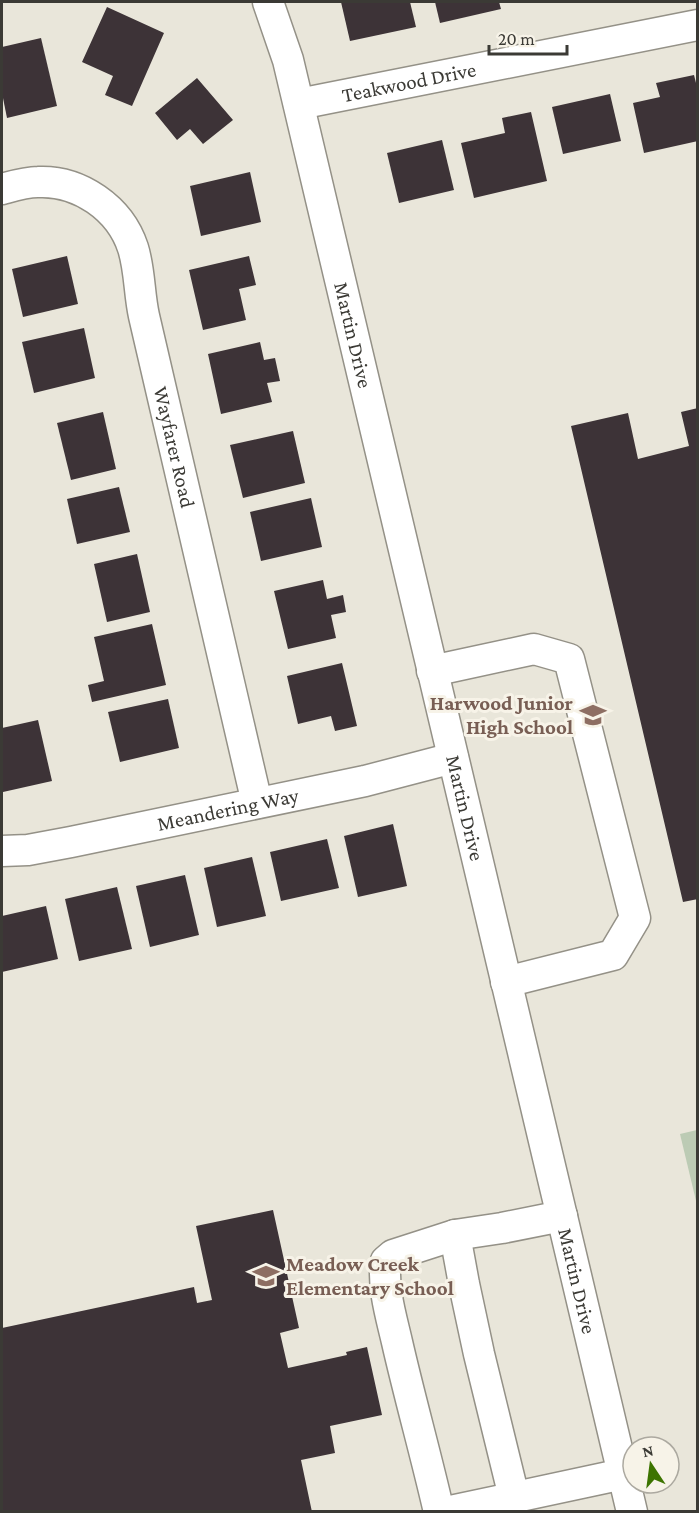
<svg xmlns="http://www.w3.org/2000/svg" width="699" height="1513" viewBox="0 0 699 1513" font-family="'Crimson Pro',serif">
<style>
.green{fill:#bccbb4}
.building{fill:#3d3337}
.lines{fill:none;stroke-linecap:round;stroke-linejoin:round}
.minor-casing{stroke:#949187;stroke-width:33}
.minor{stroke:#fff;stroke-width:30}
.labels{text-anchor:middle;dominant-baseline:central;stroke-width:6;stroke-linejoin:round;paint-order:stroke}
.street-label{font-size:21px;fill:#3b3a35;stroke:#f7f3e8}
.education-label{font-size:21px;font-weight:bold;fill:#785e54;stroke:#f7f3e8;text-anchor:end}
</style>
<rect width="100%" height="100%" fill="#e9e6da"/>
<!-- green -->
<polygon class="green" points="697,1130 698,1130 697,1205 680,1134"/>
<!-- building -->
<g class="building">
<polygon points="341,2 410,2 416,27 350,41"/>
<polygon points="435,2 499,2 501,9 440,23"/>
<polygon points="107,7 164,33 132,106 105,95 113,76 82,62"/>
<polygon points="41,38 57,106 7,118 2,93 2,47"/>
<polygon points="694,75 698,91 698,141 644,153 633,103 660,97 656,83"/>
<polygon points="197,78 233,120 203,144 190,129 177,140 155,113"/>
<polygon points="610,94 621,141 563,154 552,107"/>
<polygon points="531,112 547,181 474,198 461,143 505,133 502,118"/>
<polygon points="442,140 454,190 399,203 387,153"/>
<polygon points="250,172 261,222 201,236 190,186"/>
<polygon points="67,256 78,304 23,317 12,269"/>
<polygon points="249,256 256,285 239,289 246,320 203,330 189,270"/>
<polygon points="84,328 95,378 34,393 22,342"/>
<polygon points="260,342 264,360 275,358 280,381 267,383 272,402 221,414 208,354"/>
<polygon points="698,408 698,899 683,902 571,426 628,413 638,459 689,446 681,412"/>
<polygon points="103,412 116,469 71,480 57,423"/>
<polygon points="293,431 305,483 243,498 230,445"/>
<polygon points="119,487 130,532 77,544 67,499"/>
<polygon points="311,498 322,547 261,561 250,512"/>
<polygon points="137,554 150,612 107,622 94,564"/>
<polygon points="323,580 327,599 343,595 346,612 331,615 336,638 288,649 274,591"/>
<polygon points="152,624 166,685 92,702 88,685 104,681 94,637"/>
<polygon points="342,663 357,726 335,731 331,716 298,724 287,676"/>
<polygon points="168,699 179,748 120,762 108,712"/>
<polygon points="38,720 52,781 3,792 2,786 2,728"/>
<polygon points="393,824 407,886 358,897 344,836"/>
<polygon points="327,839 339,888 281,901 270,852"/>
<polygon points="252,857 266,916 217,927 204,868"/>
<polygon points="185,875 199,935 150,947 136,886"/>
<polygon points="117,887 132,949 79,961 65,899"/>
<polygon points="46,906 58,959 2,972 2,916"/>
<polygon points="273,1210 299,1328 280,1333 288,1368 347,1355 346,1352 367,1347 382,1415 330,1426 335,1453 301,1460 312,1512 2,1512 2,1328 194,1287 197,1303 212,1300 196,1226"/>
</g>
<g class="lines">
<!-- minor casing -->
<g class="minor-casing">
<g id="minor">
<path id="s1" d="M268 2 288 60 632 1512"/>
<path id="s2" d="M299 104 698 25"/>
<path id="s3" d="M2 189C13 186 26 182 38 182 79 180 120 208 133 248 140 270 139 294 144 316L257 803"/>
<polyline points="432,671 534,649 569,659 635,918 613,955 506,982"/>
<path id="s4" d="M2 851 28 850 71 842 365 781 453 758"/>
<polyline points="514,1497 479,1354 464,1284 455,1235 502,1228 562,1216"/>
<path d="M439 1512C426 1455 410 1399 397 1342 391 1316 382 1287 386 1261L393 1255 455 1235"/>
<polyline points="446,1512 623,1474"/>
</g>
</g>
<!-- minor -->
<use href="#minor" class="minor"/>
</g>
<!-- icons -->
<defs>
<g id="school-bare" transform="scale(2.07)"><path d="M0-5L7-2L0 1L-7-2ZM-4 1L0 2.5L4 1V4Q0 6-4 4Z" fill="#8d6e63" stroke="#f7f3e8" stroke-width="2.5" paint-order="stroke"/></g>
</defs>
<g fill-rule="evenodd">
<use href="#school-bare" x="593" y="715"/>
<use href="#school-bare" x="266" y="1276"/>
</g>
<g class="labels">
<!-- street labels -->
<g class="street-label">
<text stroke="none"><textPath href="#s2" startOffset="112">Teakwood Drive</textPath></text>
<text stroke="none"><textPath href="#s1" startOffset="344">Martin Drive</textPath></text>
<text stroke="none"><textPath href="#s3" startOffset="364">Wayfarer Road</textPath></text>
<text stroke="none"><textPath href="#s1" startOffset="830">Martin Drive</textPath></text>
<text stroke="none"><textPath href="#s4" startOffset="230">Meandering Way</textPath></text>
<text stroke="none"><textPath href="#s1" startOffset="1316">Martin Drive</textPath></text>
</g>
<!-- education labels -->
<g class="education-label">
<text x="573" y="703">Harwood Junior<tspan x="573" dy="24">High School</tspan></text>
<text x="286" y="1264" text-anchor="start">Meadow Creek<tspan x="286" dy="24">Elementary School</tspan></text>
</g>
</g>
<!-- border -->
<rect width="699" height="1513" fill="none" stroke="#3b3a35" stroke-width="6"/>
<!-- north arrow -->
<g transform="translate(651 1465) rotate(347)"><circle r="28" fill="#f7f3e8" stroke="#aca9a0" stroke-width="1.5"/>
<path d="M0-4.5L10 22L0 15L-10 22Z" fill="#3d7400"/>
<text y="-9" font-size="16" font-weight="bold" text-anchor="middle" fill="#3b3a35">N</text>
</g>
<!-- scale -->
<path d="M489 45v9h78v-9" fill="none" stroke="#3b3a35" stroke-width="3"/>
<text x="498" y="45" font-size="18" fill="#3b3a35" stroke="#f7f3e8" stroke-width="4.5" paint-order="stroke">20 m</text>
</svg>
